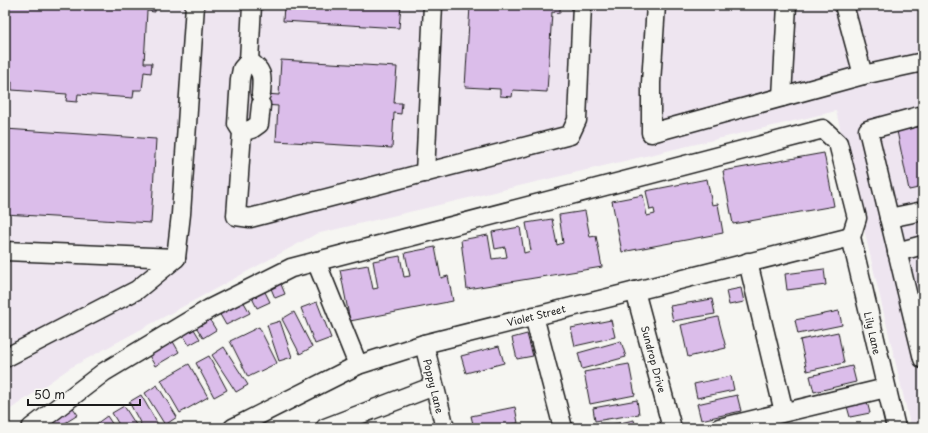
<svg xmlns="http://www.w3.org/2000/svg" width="928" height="433" viewBox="0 0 928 433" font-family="'Playpen Sans',sans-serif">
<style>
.built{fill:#eee5f0}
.building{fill:#dbbdea;stroke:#1c1c1c}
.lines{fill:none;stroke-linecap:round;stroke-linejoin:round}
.minor-casing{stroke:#1c1c1c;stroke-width:21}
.minor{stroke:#f6f6f2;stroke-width:18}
.labels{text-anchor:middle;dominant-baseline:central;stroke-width:3;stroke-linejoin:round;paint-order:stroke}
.street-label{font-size:10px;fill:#1c1c1c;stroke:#f6f6f2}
</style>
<rect width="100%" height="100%" fill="#f6f6f2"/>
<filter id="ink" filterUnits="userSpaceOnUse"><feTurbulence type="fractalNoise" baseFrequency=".025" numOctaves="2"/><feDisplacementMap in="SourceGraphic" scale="8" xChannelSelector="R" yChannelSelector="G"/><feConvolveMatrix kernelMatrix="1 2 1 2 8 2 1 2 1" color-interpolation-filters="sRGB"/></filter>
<g filter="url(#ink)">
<!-- built -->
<polygon class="built" points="5,5 923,5 923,428 911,428 836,111 316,234 70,368 5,413"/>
<!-- building -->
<g class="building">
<polygon points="8,5 155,5 155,12 147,11 144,63 152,63 151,73 144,72 142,90 134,90 133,98 78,94 77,102 66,101 67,94 12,90 12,82 5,81"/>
<polygon points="284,5 401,5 399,28 283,21"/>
<polygon points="462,5 560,5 560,13 552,12 547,92 513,90 512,97 500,96 500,89 465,87 470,6"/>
<polygon points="281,60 397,67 394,103 402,103 401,114 394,113 392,148 276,141 278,106 252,104 252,93 279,95"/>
<polygon points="923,126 923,187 909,190 897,131"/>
<polygon points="5,129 156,139 151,223 5,214"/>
<polygon points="824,153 834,206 733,224 723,171"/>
<polygon points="707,179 712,205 718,204 723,233 622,252 612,201 643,195 647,216 655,214 654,209 650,210 646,191"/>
<polygon points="585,211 590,237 596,236 602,267 467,289 461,240 488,235 492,259 507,257 505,247 495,249 492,232 520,227 524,253 531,251 526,223 552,219 557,245 563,243 559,215"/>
<polygon points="435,247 441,278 448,276 453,301 350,321 340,270 368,265 373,289 378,288 373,261 400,256 404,277 410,276 405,253"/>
<polygon points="824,269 826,285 787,290 785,274"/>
<polygon points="280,282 285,294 275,298 270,286"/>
<polygon points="263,288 270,302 257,308 250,294"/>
<polygon points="741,288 744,302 729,305 726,291"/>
<polygon points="242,299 250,313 226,325 218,311"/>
<polygon points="712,299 715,314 673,321 670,306"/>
<polygon points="317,302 331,338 315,344 301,308"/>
<polygon points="839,311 842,325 798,334 795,320"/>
<polygon points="294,312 312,347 300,354 282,319"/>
<polygon points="208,317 216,330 203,338 195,325"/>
<polygon points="718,317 726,348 688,357 681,325"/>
<polygon points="611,320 615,337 575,346 571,328"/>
<polygon points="280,321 292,357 279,361 267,325"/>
<polygon points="192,326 200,339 189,345 182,333"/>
<polygon points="259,327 277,363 248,377 230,341"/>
<polygon points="838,332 844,363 807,371 800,340"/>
<polygon points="527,334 533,356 517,359 512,338"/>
<polygon points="171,338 179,352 155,366 147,352"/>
<polygon points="621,341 626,357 582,369 578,353"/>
<polygon points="499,346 504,363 466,373 461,356"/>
<polygon points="224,347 248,385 236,392 212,355"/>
<polygon points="209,356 227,390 214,397 196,363"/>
<polygon points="189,364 208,397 180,413 161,380"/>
<polygon points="629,364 635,395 590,404 584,372"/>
<polygon points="852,366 856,382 814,392 810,376"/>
<polygon points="731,376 734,390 697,398 694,384"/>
<polygon points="157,385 177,417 165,425 145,393"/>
<polygon points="141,395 160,428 143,428 129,402"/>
<polygon points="737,395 741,411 701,420 697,404"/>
<polygon points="866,398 870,413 850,417 846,403"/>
<polygon points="637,400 639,414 595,421 593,408"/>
<polygon points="69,402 78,415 57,428 49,415"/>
<polygon points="124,406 138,428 121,428 112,413"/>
<polygon points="515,407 518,423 495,428 474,428 471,416"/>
<polygon points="107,416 115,428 99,428 96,424"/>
<polygon points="634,420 636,428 596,428"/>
</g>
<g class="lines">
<!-- minor casing -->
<g class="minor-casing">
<g id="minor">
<polyline points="252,5 249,61 242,69 240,79 237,124 242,132 236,216 250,218 570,135 577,120 582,5"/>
<polyline points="656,5 651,83 651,133 863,75 923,62"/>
<polyline points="844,5 863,75"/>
<path d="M249 61C264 71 262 77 261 94"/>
<polyline points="782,97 787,5"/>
<polyline points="923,115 868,130 923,359"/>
<polyline points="242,132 252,129 259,124 261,105"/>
<polyline points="425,173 433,5"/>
<polyline points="889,218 923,211"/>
<polyline points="5,251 176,258 181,214 195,5"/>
<polyline points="897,252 923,245"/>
<polyline points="316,261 358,365"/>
<polyline points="748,262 784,412"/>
<polyline points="635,291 672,428"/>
<polyline points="534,316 563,428"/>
<polyline points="424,344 445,428"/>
<polyline points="5,358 137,290 176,258"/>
<polyline points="31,428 104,372 209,309 291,268 823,129 838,143 857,218 851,237 896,428"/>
<polyline points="233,428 358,365 424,344 851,237"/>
<polyline points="325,428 434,386"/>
<polyline points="719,428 886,388"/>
</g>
</g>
<!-- minor -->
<use href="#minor" class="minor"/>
</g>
</g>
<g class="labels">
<!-- street labels -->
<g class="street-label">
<text transform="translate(536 315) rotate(-14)">Violet Street</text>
<text transform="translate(873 333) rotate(77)">Lily Lane</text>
<text transform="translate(654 359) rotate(75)">Sundrop Drive</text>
<text transform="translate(434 386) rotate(76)">Poppy Lane</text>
</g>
</g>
<!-- margin -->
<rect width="928" height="433" fill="none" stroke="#f6f6f2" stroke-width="20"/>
<rect x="10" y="10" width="908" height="413" fill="none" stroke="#1c1c1c" stroke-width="1.5" filter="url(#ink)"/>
<!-- scale -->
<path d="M28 399v6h112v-6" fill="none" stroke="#1c1c1c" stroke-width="2"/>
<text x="34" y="399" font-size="12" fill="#1c1c1c" stroke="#f6f6f2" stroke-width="3" paint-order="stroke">50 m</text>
</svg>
